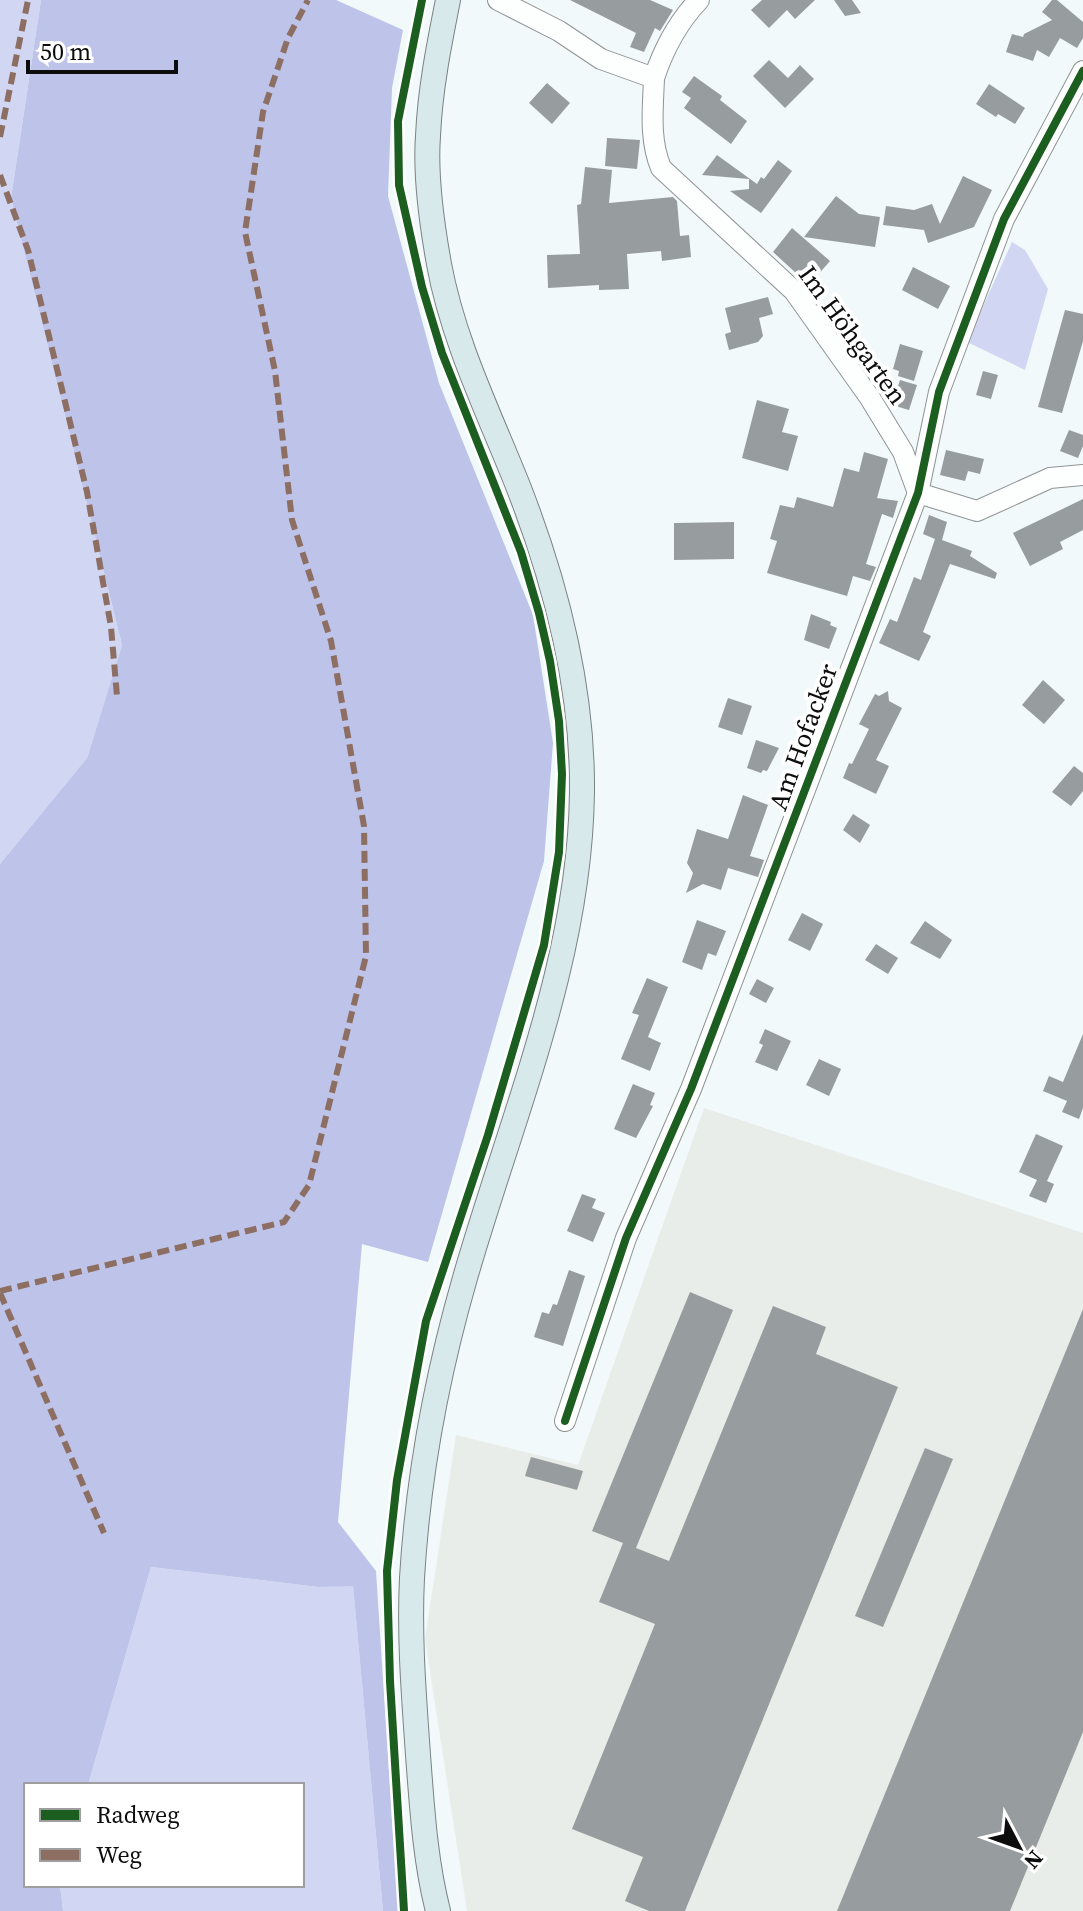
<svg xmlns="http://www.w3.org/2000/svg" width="1083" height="1911" viewBox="0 0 1083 1911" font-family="'Source Serif 4',serif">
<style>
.industrial{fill:#e9ede9}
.green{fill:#d1d7f2}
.forest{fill:#bec4e9}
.building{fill:#979d9e}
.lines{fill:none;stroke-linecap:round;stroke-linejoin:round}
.minor-casing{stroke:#909394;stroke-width:22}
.major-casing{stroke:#7d8181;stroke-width:26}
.minor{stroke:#fdfefe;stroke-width:20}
.major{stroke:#d8e9ec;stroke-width:24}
.quiet{stroke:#8d6e63;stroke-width:6;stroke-dasharray:12 6;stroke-linecap:butt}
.cycleway-casing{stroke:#fff;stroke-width:13}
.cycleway{stroke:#1b5e20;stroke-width:8}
.labels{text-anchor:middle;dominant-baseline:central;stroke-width:8;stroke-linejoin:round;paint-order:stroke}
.street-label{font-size:26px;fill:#0d0d0d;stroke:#fff}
</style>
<rect width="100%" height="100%" fill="#f1f9fb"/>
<!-- industrial -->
<polygon class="industrial" points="704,1108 1083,1233 1083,1911 467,1911 425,1639 456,1435 578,1465"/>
<!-- green -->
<g class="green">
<polygon points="0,0 41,0 11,198 122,645 87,758 0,864"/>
<polygon points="1012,242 1025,250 1048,289 1025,370 967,342"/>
<polygon points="151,1567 318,1587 353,1585 383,1911 63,1911 60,1885 302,1885 302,1785 88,1785"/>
</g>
<!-- forest -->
<polygon class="forest" points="41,0 336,0 403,30 392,88 388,196 439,383 533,615 553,743 544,861 428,1262 362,1244 338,1522 376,1571 398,1911 383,1911 353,1586 318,1587 151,1567 88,1785 26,1785 26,1885 60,1885 63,1911 0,1911 0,864 87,758 122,645 11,198"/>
<!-- building -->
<g class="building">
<polygon points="570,0 650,0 673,10 660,31 655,28 644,52 630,47 636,33"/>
<polygon points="762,0 815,0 795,19 787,10 769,28 751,10"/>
<polygon points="834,0 852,0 861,13 845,16"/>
<polygon points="1052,0 1057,0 1083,22 1083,38 1077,48 1060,38 1049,57 1037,50 1033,61 1006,52 1012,34 1023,37 1024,34 1052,20 1042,12"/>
<polygon points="769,60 788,78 800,65 814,79 785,108 753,76"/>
<polygon points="694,76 722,96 720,100 747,121 731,144 684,108 691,98 682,92"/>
<polygon points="547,83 570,103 552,124 529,103"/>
<polygon points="989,84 1025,108 1015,124 998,114 996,117 976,104"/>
<polygon points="607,138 640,140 637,169 605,166"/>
<polygon points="717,155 757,184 761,177 764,179 778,160 792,171 761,213 730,191 749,189 749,179 702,175"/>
<polygon points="585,167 612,170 609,203 673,197 677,201 680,236 689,235 691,257 662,261 661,251 627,254 629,289 599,290 599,285 548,288 547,255 580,254 577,205 581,204"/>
<polygon points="963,176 992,190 974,227 928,243 924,230 883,225 886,206 914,210 932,204 940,224"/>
<polygon points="836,196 859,214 880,217 875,247 804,237"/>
<polygon points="792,228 830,261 809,285 773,252"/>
<polygon points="913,267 950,286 938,309 902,290"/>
<polygon points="768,297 773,314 759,318 763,336 758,342 729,350 725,334 731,332 725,308"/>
<polygon points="1065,310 1083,314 1083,341 1062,413 1038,407"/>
<polygon points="900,344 923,351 914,381 898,376 899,371 893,369"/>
<polygon points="983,371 998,375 991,399 976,395"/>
<polygon points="900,380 917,385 909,410 892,405"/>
<polygon points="757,400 789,409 782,432 798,436 788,471 742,458"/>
<polygon points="1069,430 1083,435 1083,446 1078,458 1060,451"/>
<polygon points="946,450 984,459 980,474 968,471 965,481 940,475"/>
<polygon points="864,452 888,459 877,498 898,501 893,518 882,514 866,564 876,567 870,581 853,576 847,596 767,573 777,541 770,539 780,505 794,508 797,497 833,507 844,468 859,472"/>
<polygon points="1083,499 1083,530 1060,542 1063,549 1030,566 1013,533"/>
<polygon points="929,515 947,522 942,540 972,551 970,556 997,573 995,579 950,564 923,632 931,636 919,661 879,643 890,619 897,622 914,577 921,580 935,539 923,534"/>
<polygon points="734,522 734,559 674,560 674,523"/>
<polygon points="811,614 831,622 830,625 837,628 829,649 804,640"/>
<polygon points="1043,680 1065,700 1044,724 1022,705"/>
<polygon points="888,691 889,701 902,708 876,760 889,766 876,794 843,778 849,763 852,764 869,729 859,724 875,694 879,696"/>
<polygon points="728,698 752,706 742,735 718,727"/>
<polygon points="756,740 779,748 767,771 763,770 761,773 747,768"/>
<polygon points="1074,766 1083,773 1083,791 1071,806 1052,792"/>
<polygon points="743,795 768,805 750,856 764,860 758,877 728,868 721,890 703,884 686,893 693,873 687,863 697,829 728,839"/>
<polygon points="853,814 870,825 860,843 843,830"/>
<polygon points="802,913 823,924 810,951 788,940"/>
<polygon points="697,920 726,931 716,956 708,953 702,970 682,962"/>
<polygon points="925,921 952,940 940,959 910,943"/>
<polygon points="876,944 898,958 888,974 865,960"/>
<polygon points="647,978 668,987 648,1037 661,1043 650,1071 621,1059 639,1015 632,1013"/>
<polygon points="757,979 774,988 766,1003 749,994"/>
<polygon points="765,1029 791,1041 777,1071 755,1062 763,1045 759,1043"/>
<polygon points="1083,1034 1083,1108 1079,1119 1062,1112 1067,1101 1043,1091 1049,1076 1063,1082"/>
<polygon points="819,1059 841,1069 829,1096 806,1085"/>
<polygon points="633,1084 655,1093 650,1105 653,1106 636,1138 614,1129"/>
<polygon points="1036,1134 1063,1146 1047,1181 1054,1184 1046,1203 1029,1196 1037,1180 1019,1172"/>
<polygon points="582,1194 596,1199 592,1208 605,1213 593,1242 567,1231"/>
<polygon points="569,1270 585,1276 563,1346 534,1337 542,1312 549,1314 553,1304 557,1305"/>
<polygon points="690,1292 733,1310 636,1548 669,1561 773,1306 826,1327 816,1354 898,1387 685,1911 649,1911 625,1901 643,1857 572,1829 655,1624 599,1602 623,1543 592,1531"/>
<polygon points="1083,1309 1083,1732 1010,1911 837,1911"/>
<polygon points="925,1448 953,1459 883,1627 855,1616"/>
<polygon points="531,1457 583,1471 577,1490 525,1476"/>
</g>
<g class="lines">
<!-- minor casing -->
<g class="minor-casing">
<g id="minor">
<path d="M498 0 559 31 601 59 654 78C664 48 677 23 699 0"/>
<path d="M654 78C653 109 649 139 661 168L794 291 870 398 903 452 918 493 977 511 1050 478 1083 475"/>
<polyline points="565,1421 626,1238 691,1089 918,493 939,392 1004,219 1083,71"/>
</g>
</g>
<!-- major casing -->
<g class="major-casing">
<path id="major" d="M438 1911C425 1860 422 1807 418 1755 414 1697 409 1637 412 1578 418 1477 437 1375 465 1278 511 1118 580 961 582 792 583 686 556 583 518 486 489 413 453 341 439 264 432 225 425 175 428 136 430 90 439 45 448 0"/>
</g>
<!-- minor -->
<use href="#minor" class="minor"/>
<!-- major -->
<use href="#major" class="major"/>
<!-- quiet -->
<g class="quiet">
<polyline points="0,137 28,0"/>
<polyline points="0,175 28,250 87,492 111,627 117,696"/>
<polyline points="0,1291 284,1222 309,1185 366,956 364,826 331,641 292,520 275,371 245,232 263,112 288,38 308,0"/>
<polyline points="0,1293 104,1533"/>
</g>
<!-- cycleway casing -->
<g class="cycleway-casing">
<g id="cycleway">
<polyline points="565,1421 626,1238 691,1089 918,493 939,392 1004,219 1083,71"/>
<polyline points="404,1911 390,1681 387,1571 397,1480 426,1321 488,1135 544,945 559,852 562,774 559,721 550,661 539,613 521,552 442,353 422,287 399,185 398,121 422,0"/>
</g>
</g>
<!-- cycleway -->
<use href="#cycleway" class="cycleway"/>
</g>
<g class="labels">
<!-- street labels -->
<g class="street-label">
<text transform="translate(853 335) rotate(54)">Im Höhgarten</text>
<text transform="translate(803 737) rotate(-70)">Am Hofacker</text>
</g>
</g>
<!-- legend -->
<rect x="24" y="1783" width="280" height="104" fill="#ffffff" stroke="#9e9e9e" stroke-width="2"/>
<rect x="40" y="1809" width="40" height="12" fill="#1b5e20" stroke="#9e9e9e" stroke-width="2"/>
<text x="96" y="1823" font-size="24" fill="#0d0d0d">Radweg</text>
<rect x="40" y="1849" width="40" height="12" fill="#8d6e63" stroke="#9e9e9e" stroke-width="2"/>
<text x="96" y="1863" font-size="24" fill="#0d0d0d">Weg</text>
<!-- north arrow -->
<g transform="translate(1019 1847) rotate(131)" stroke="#ffffff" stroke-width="6" paint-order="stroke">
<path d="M0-6L14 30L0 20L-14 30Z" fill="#0d0d0d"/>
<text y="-12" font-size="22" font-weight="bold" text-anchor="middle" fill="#0d0d0d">N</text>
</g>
<!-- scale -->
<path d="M28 60v12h148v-12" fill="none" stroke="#0d0d0d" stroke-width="4"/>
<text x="40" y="60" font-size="24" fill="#0d0d0d" stroke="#ffffff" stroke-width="6" paint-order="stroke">50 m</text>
</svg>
